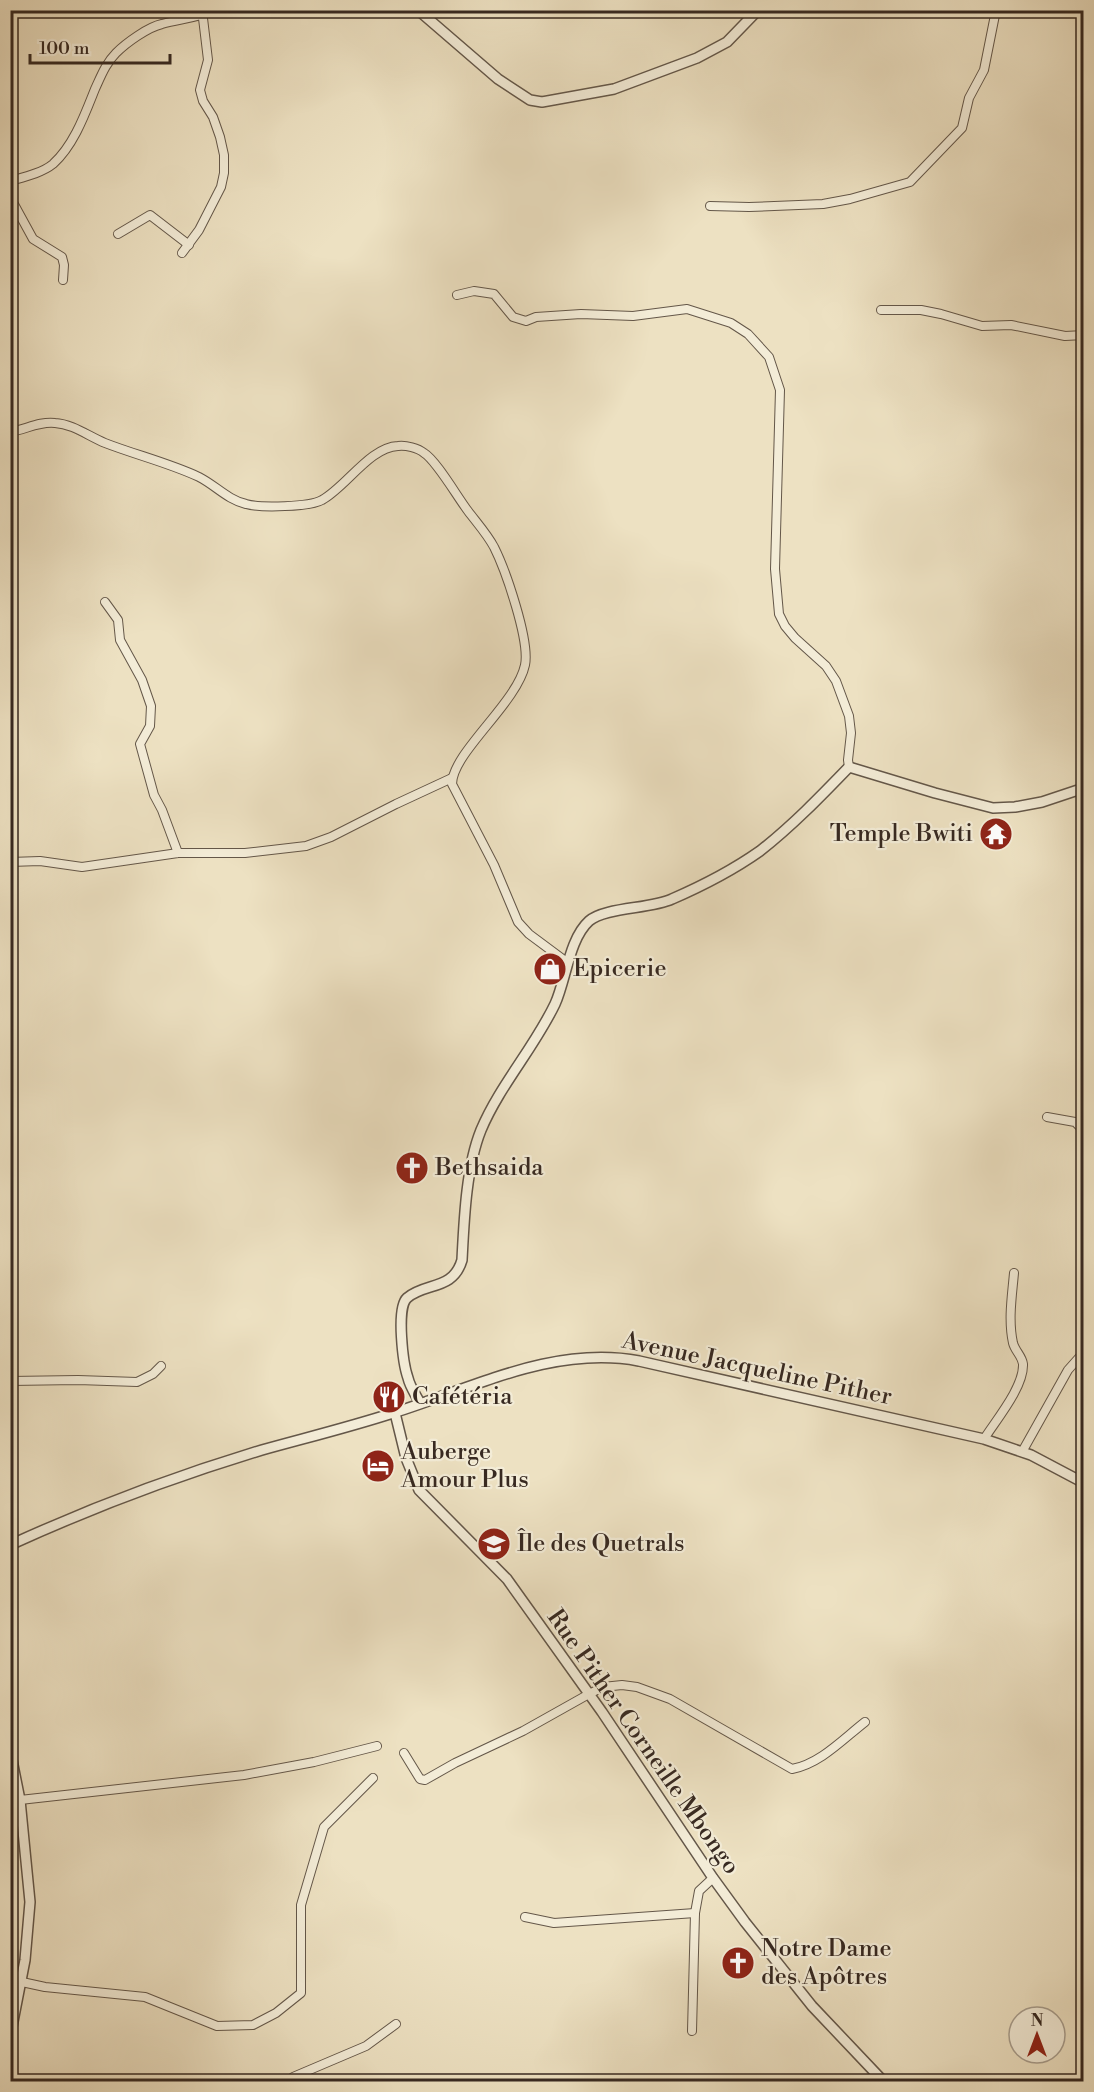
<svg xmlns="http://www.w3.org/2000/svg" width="1094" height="2092" viewBox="0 0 1094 2092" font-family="'Libre Bodoni',serif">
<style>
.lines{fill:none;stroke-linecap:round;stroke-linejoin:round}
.minor-casing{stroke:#645749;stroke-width:10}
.tertiary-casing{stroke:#645749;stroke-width:12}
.minor{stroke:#f3ecd7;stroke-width:8}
.tertiary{stroke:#f3ecd7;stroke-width:9}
.labels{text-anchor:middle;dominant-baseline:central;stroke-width:4.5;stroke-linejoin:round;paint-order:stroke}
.poi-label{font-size:24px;fill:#372921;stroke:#f3ecd7;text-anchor:start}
.street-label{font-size:24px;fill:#372921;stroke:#f3ecd7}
</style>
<rect width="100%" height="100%" fill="#ede1c2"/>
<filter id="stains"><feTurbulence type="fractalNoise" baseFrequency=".00333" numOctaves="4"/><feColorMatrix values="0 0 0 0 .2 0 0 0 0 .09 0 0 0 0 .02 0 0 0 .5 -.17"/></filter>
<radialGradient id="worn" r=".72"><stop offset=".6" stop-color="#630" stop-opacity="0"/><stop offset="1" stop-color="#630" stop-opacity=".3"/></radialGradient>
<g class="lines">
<!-- minor casing -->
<g class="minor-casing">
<g id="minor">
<path d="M10 181C24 177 42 173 53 164 74 145 85 114 95 89 101 76 106 63 116 53 126 43 148 27 162 24 180 19 198 18 215 10"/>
<polyline points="10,197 33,239 62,257 64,265 63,280"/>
<polyline points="710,206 749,207 823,204 850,199 910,182 962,128 969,98 984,70 996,10"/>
<polyline points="118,234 150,215 189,245"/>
<polyline points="182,253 199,230 221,187 224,173 224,155 220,137 213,117 203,101 200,90 208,60 202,10"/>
<polyline points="457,295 474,291 494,294 513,317 526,321 536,317 581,314 633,316 687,309 731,323 748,334 769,357 780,390 775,569 779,614 785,626 795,638 826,666 836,681 849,716 851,733 848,760 849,767"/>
<polyline points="881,310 921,310 941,314 982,326 1011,325 1065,336 1084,335"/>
<path d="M10 432C25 430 39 421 55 423 73 424 88 436 105 443 136 455 169 463 199 477 215 485 228 500 246 504 260 508 310 507 322 500 346 487 370 447 398 446 406 445 418 448 424 453 436 460 458 498 468 511 477 523 487 534 494 547 506 571 530 641 525 665 517 703 452 753 452 784L494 865 518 922 529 934 568 963"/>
<polyline points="105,602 118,620 120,640 142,680 151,706 150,726 140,744 154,795 162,810 178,853"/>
<polyline points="10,862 40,861 82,867 178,853 245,853 306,846 331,837 396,804 452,778"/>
<polyline points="1047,1117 1075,1122 1084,1131"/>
<polyline points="10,1381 78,1380 137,1382 153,1374 161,1366"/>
<path d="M984 1439C996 1420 1024 1387 1023 1364 1022 1356 1015 1351 1013 1343 1008 1320 1012 1296 1014 1273"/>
<polyline points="1022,1452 1068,1370 1084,1352"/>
<path d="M404 1753 420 1779 425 1780 455 1763 523 1731 589 1694 603 1687 622 1685 637 1687 670 1699 792 1769C820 1764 843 1739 865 1722"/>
<polyline points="20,1800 244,1775 314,1762 377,1746"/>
<polyline points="525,1917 554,1923 695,1913"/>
<polyline points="22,1982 45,1987 145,1997 217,2026 253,2025 276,2013 301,1993 301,1905 324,1827 373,1778"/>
<polyline points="692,2031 695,1913 699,1891 713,1878"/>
<polyline points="295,2082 293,2077 366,2046 396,2024"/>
</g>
</g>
<!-- tertiary casing -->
<g class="tertiary-casing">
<g id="tertiary">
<polyline points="418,10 498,79 530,100 542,102 614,89 697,58 727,42 758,10"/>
<path d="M420 1403C416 1395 410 1387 408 1378 403 1364 396 1308 407 1298 425 1282 453 1291 462 1260 464 1221 466 1167 481 1130 500 1085 534 1048 555 1004 566 980 569 939 589 921 605 907 651 909 672 899 702 886 733 870 760 851 792 826 821 796 849 767L935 793 993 808 1015 807 1042 802 1084 788"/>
<polyline points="395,1413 406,1458 419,1490 507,1579 602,1712 713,1878 745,1922 812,2006 884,2082"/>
<path d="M10 1545C91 1508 176 1476 262 1450 305 1438 350 1427 393 1413 473 1388 554 1345 639 1361L984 1439 1031 1455 1084 1483"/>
<polyline points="10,1750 20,1800 30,1902 25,1960 10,2037"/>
</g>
</g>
<!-- minor -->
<use href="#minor" class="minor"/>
<!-- tertiary -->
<use href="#tertiary" class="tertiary"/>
</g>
<!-- icons -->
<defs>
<g id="temple-disc" transform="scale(1.725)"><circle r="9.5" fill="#8f2418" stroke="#f3ecd7"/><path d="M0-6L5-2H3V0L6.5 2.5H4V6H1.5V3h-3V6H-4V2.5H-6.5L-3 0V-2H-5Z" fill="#fff"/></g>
<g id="shop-disc" transform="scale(1.725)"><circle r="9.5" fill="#8f2418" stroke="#f3ecd7"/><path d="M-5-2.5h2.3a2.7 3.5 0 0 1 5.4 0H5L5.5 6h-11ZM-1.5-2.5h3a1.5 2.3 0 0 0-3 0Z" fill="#fff"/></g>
<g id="church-disc" transform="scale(1.725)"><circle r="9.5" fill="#8f2418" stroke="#f3ecd7"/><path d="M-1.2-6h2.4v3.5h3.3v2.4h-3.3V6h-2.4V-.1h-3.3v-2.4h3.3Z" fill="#fff"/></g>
<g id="restaurant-disc" transform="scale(1.725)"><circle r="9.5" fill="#8f2418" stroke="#f3ecd7"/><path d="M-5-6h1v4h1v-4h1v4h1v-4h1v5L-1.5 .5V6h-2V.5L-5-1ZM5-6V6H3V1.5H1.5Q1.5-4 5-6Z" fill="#fff"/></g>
<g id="hotel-disc" transform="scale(1.725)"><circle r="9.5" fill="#8f2418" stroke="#f3ecd7"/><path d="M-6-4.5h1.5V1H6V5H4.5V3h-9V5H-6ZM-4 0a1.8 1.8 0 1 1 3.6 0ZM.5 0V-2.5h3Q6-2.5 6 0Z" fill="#fff"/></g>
<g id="school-disc" transform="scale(1.725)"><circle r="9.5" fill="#8f2418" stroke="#f3ecd7"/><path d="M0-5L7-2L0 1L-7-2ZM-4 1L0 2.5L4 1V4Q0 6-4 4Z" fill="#fff"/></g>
</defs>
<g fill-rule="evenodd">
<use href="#temple-disc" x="996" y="834"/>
<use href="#shop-disc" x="550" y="969"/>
<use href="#church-disc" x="412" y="1168"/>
<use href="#restaurant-disc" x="389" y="1397"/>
<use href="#hotel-disc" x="378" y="1466"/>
<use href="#school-disc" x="494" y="1544"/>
<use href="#church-disc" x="738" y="1963"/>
</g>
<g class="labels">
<!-- poi labels -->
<g class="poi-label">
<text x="973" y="834" text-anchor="end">Temple Bwiti</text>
<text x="573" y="969">Epicerie</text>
<text x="435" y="1168">Bethsaida</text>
<text x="412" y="1397">Cafétéria</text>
<text x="401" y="1452">Auberge<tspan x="401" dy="28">Amour Plus</tspan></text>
<text x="517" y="1544">Île des Quetrals</text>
<text x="761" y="1949">Notre Dame<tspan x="761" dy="28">des Apôtres</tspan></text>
</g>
<!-- street labels -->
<g class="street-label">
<text transform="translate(757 1369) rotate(12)">Avenue Jacqueline Pither</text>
<text transform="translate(643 1742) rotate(55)">Rue Pither Corneille Mbongo</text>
</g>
</g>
<!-- margin -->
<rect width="1094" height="2092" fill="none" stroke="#ede1c2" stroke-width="36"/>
<rect x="12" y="12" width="1070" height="2068" fill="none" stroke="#372921" stroke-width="3"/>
<rect x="18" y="18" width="1058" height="2056" fill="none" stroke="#372921" stroke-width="1.5"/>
<!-- north arrow -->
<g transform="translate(1037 2035)"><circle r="28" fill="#f3ecd7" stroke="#a89e8e" stroke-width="1.5"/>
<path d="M0-4.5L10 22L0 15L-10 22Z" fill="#8f2418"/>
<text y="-9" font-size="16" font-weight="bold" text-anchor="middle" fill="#372921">N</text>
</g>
<!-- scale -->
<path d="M30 54v9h140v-9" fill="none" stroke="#372921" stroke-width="3"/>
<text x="39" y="54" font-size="18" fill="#372921" stroke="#f3ecd7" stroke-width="4.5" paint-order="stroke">100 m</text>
<rect width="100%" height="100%" filter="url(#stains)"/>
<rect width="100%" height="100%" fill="url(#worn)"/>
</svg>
